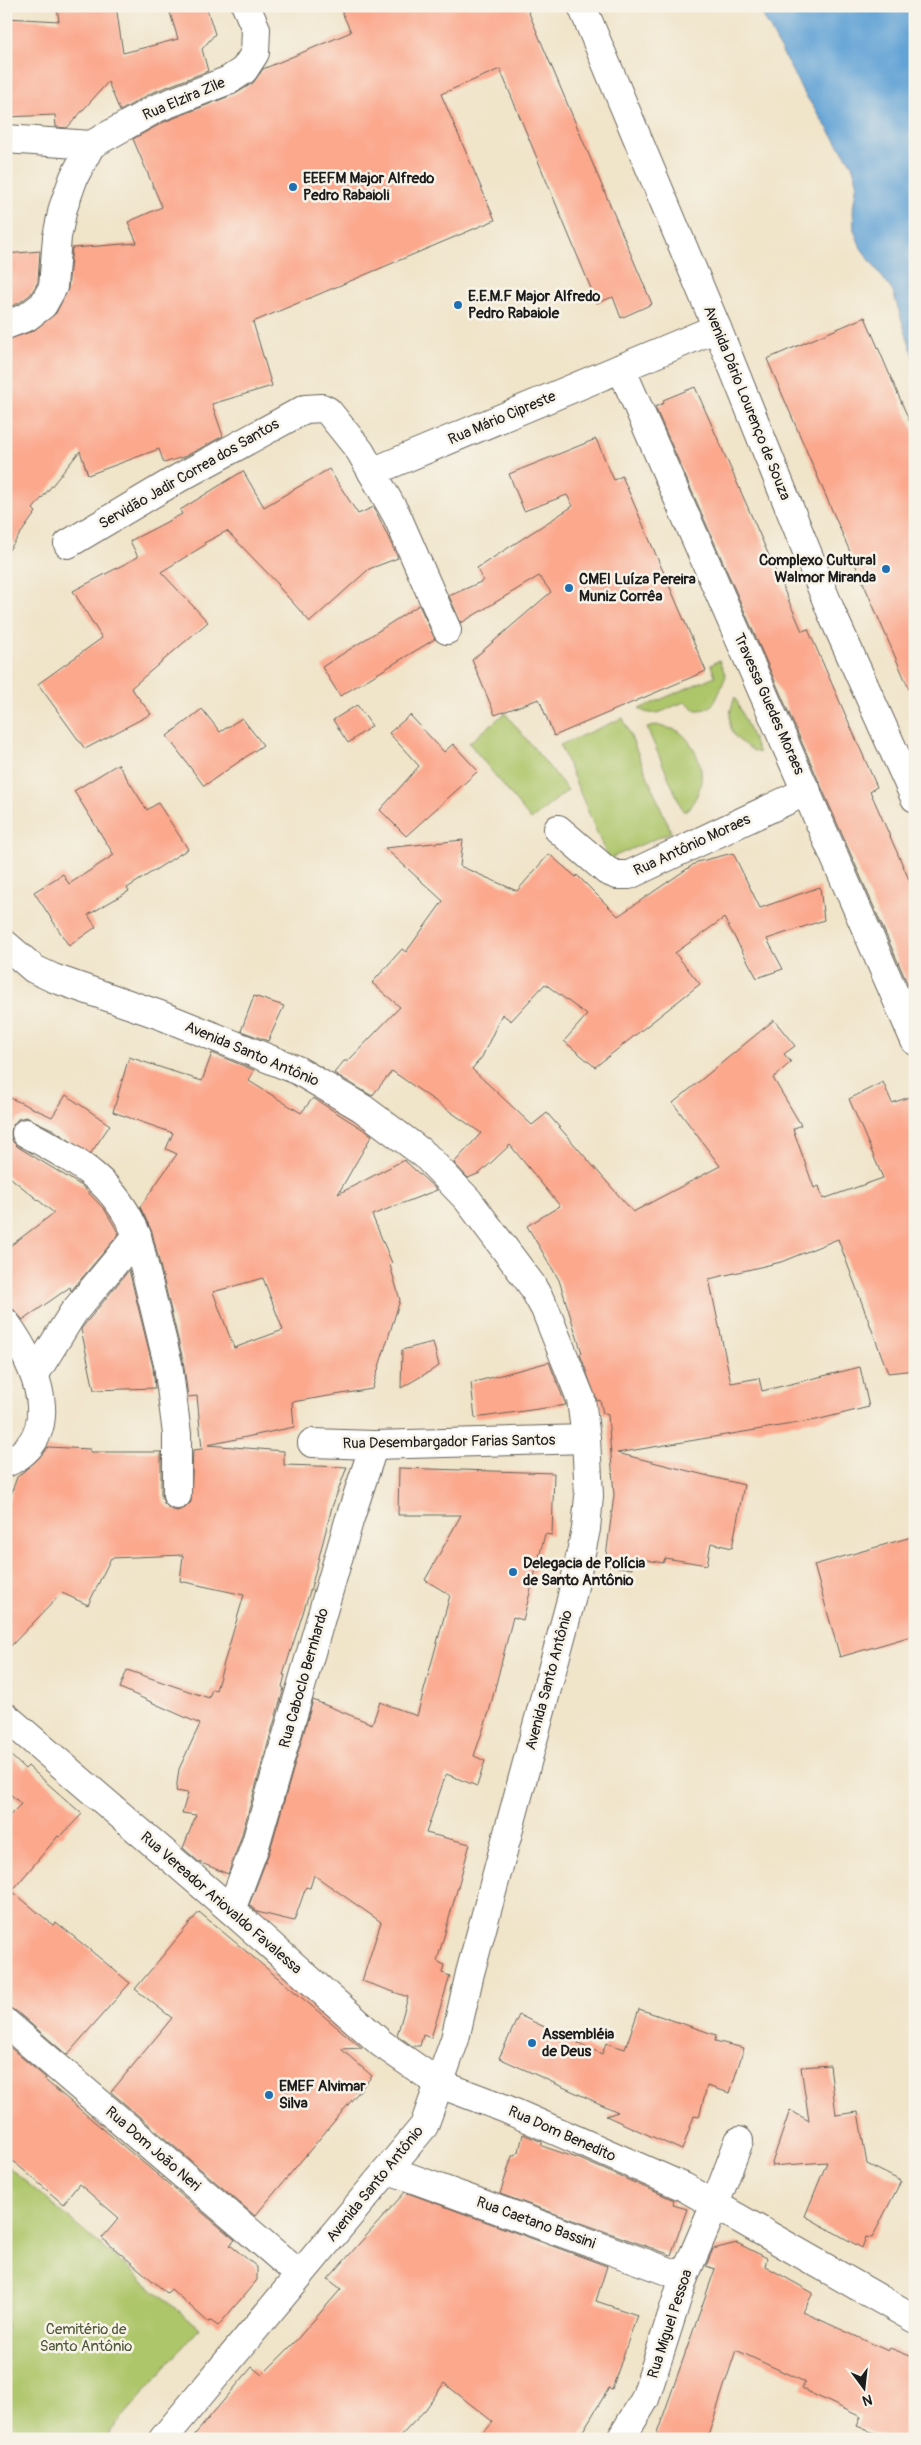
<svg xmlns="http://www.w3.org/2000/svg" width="921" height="2445" viewBox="0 0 921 2445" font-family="Pangolin,sans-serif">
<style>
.green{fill:#aec66b;stroke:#657144}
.water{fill:#62a3d6;stroke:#3f6079}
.building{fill:#fba88d;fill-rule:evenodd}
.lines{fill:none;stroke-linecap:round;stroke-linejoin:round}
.minor-casing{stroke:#666259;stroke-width:30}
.tertiary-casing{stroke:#666259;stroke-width:30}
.minor{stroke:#fff;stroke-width:28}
.tertiary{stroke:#fff;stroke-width:28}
.poi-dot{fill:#1f6fb2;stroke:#f7f3e8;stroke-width:2}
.labels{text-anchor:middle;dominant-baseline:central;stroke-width:5;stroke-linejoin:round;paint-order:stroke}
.street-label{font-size:15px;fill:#1c1c1c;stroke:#f7f3e8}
.poi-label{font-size:15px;font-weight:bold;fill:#1c1c1c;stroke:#f7f3e8;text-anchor:start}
.park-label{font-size:15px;fill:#4f5838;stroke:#f7f3e8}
</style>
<rect width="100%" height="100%" fill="#f7f3e8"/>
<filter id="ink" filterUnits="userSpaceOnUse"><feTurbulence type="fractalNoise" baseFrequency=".02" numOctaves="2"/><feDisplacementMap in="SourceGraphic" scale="10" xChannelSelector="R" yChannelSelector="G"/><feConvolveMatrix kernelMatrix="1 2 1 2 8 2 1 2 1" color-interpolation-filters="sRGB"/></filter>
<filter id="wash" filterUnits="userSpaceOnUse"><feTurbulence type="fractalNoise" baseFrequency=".0096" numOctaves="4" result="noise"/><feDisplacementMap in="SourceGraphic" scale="20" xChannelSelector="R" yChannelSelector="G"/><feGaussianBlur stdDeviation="1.12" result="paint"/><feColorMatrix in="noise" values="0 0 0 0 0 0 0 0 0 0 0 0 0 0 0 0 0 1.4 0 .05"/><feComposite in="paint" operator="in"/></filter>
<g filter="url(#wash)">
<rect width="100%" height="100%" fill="#f0e4c9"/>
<!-- green -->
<g class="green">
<path d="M719 660 726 676C718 693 717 711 696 710L686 702C665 707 659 720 639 709L715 676 711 665Z"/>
<path d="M735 697 759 753C752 751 747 746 742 743 726 731 728 715 735 697Z"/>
<polygon points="505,713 568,790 531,820 469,743"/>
<polygon points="623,718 671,832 608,859 560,745"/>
<path d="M657 725C664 728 670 728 676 730 683 733 689 741 692 746 706 769 704 791 687 810L683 811 647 728Z"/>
<polygon points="6,2165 199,2328 104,2439 6,2439"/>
</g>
<!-- water -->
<polygon class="water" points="758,6 915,6 915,362 893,292 861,248 854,230 853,209 857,181 852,165 802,90"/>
<g id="blocks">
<!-- building -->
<g class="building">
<polygon points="57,6 116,6 123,53 178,39 168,6 206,6 215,34 202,49 208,71 151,93 120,111 108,82 67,128 56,127 55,115 6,117 6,18 59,21"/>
<polygon points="339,6 526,6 652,304 621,318 613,297 597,303 500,69 441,94 495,220 253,322 272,386 212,404 223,436 186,456 164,463 159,449 88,475 80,451 33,509 36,512 6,554 6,340 33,331 56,313 68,289 72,248 137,243 128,222 162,207 133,139 164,122 237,93 253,83 263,69 351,32"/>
<polygon points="40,251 38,282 31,294 19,303 6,308 6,254"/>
<polygon points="865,317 915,434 915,703 767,359"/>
<polygon points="695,387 802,631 808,629 877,787 870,791 915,893 915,1001 655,407 664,403 663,400"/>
<polygon points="596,439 614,480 622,476 706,671 554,736 539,699 495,715 472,660 551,592 539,576 461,623 449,596 483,581 477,568 573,506 567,495 524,511 509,474"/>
<polygon points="329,469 358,514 374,507 398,558 369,569 310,622 278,586 279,585 227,531 204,543 205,545 161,572 208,622 131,688 151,714 85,749 38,684 102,638 73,591 138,557 130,541 182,514 180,510 243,471 264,507"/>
<polygon points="419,605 435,639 340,696 322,667"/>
<polygon points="357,705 372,726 348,743 333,720"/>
<polygon points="202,709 220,732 242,718 263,745 204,786 167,736"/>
<polygon points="410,715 444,752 453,744 478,771 406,836 380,810 419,766 389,733"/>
<polygon points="118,764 147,810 158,803 188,849 127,888 129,891 88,915 96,927 69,946 34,892 63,874 69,884 114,855 74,791"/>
<polygon points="463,840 460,866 517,891 549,854 576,877 577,875 618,916 697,862 733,853 760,908 820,887 824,920 767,939 783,969 757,978 724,918 675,953 700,984 595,1067 564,1041 587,1015 545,984 511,1021 502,1014 482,1057 472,1069 532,1125 547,1113 633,1212 720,1166 673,1103 774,1020 795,1046 784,1054 791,1062 773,1078 801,1125 793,1129 814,1188 819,1186 823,1199 883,1178 849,1099 883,1082 892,1103 915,1095 915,1370 888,1373 838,1239 781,1262 709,1279 731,1383 759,1378 762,1391 860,1367 869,1407 816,1420 617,1453 744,1485 732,1548 711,1543 707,1565 665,1558 663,1563 632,1557 632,1569 605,1565 614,1495 608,1415 603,1413 600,1400 597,1401 580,1354 582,1353 559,1280 527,1226 560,1206 510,1145 480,1173 468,1178 454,1163 481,1133 392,1071 372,1096 334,1073 344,1061 348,1061 400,1007 372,983 402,949 406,952 443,901 385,848"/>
<polygon points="254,996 284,1006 268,1041 241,1031"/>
<path d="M212 1053 254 1070 249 1081 301 1113 313 1098 372 1135 338 1194 404 1160 437 1190 372 1215 392 1263 390 1265 400 1300 372 1389 292 1402 294 1427 208 1445 284 1451V1465L347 1467 332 1507 311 1588 283 1675H285L282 1687 284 1688 240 1841 228 1874 199 1862 183 1848 196 1815 182 1813 188 1793 176 1791 179 1769 200 1724 120 1688 127 1670 209 1698 212 1689 216 1690 244 1595 180 1581 183 1555 111 1558 88 1605 62 1593 6 1651V1509L17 1477 37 1460 48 1447 90 1449V1452H161V1495L164 1503 170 1509 177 1511 185 1508 191 1502 193 1450 202 1449 197 1396 188 1397 183 1360 152 1232 140 1207 177 1154 166 1149 173 1133 113 1112 129 1057 202 1081ZM263 1278 283 1330 234 1348 213 1292Z"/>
<polygon points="66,1095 110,1125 91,1153 96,1158 52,1129 26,1117 18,1119 13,1125 10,1133 12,1141 18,1147 82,1186 105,1210 119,1234 71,1291 70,1287 23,1320 13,1309 6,1308 6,1249 54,1213 6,1174 6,1096 52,1117"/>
<polygon points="129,1270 153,1367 155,1388 94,1390 81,1329"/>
<polygon points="433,1342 439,1366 401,1388 402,1350"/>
<polygon points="549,1362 566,1405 475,1418 471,1383"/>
<polygon points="399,1468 554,1473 552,1535 545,1534 523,1620 513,1617 489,1712 474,1756 485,1761 477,1786 446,1774 426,1833 470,1844 437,1961 444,1965 442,1973 450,1976 431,2038 423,2035 420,2046 412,2046 397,2035 408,1997 362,1981 381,1922 314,1875 310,1888 306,1887 294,1921 257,1912 249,1905 270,1850 313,1700 372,1724 380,1702 417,1716 450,1595 425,1580 461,1515 398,1515"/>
<polygon points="915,1536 915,1635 840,1657 814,1565"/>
<polygon points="6,1751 25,1769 28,1766 82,1814 60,1837 58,1836 12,1891 53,1925 56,1922 130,1983 67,2055 16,2011 6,2008 6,1819 21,1804 6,1790"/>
<polygon points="199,1912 362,2048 341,2049 372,2076 255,2216 111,2092 172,2018 135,1989"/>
<polygon points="639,2009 716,2035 715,2041 744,2048 730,2093 707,2086 699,2117 694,2116 682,2150 606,2116 618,2112 499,2058 519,2015 602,2054 606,2043 625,2049"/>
<polygon points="6,2044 46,2078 45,2080 235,2240 230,2245 257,2267 257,2280 218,2326 211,2321 208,2322 171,2289 167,2293 102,2238 119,2218 79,2184 63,2204 6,2155"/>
<polygon points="830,2065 836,2115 858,2112 867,2164 901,2181 872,2238 866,2237 862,2248 805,2216 827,2162 771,2166 790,2110 809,2121 801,2067"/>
<polygon points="523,2134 542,2142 542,2146 580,2159 674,2200 673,2205 687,2209 671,2255 500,2194 512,2156 519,2152"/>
<polygon points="405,2192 607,2266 596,2301 637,2315 612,2389 609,2388 578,2439 478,2439 493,2422 444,2383 426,2409 398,2439 191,2439 252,2367 262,2375 293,2344 341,2289 328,2279"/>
<polygon points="737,2243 767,2258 765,2266 813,2293 803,2312 888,2351 890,2348 915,2358 915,2439 888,2439 857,2426 861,2417 802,2389 805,2382 736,2350 707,2439 655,2439 715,2269 706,2266 713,2249"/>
</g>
</g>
</g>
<g filter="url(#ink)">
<use href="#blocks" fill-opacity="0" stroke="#666259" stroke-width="1"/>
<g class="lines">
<!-- minor casing -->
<g class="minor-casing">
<g id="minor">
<polyline points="6,139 91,145"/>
<polyline points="6,325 27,317 43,305 53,287 57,237 63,208 74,177 91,145 157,108 229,80 244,70 255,53 256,29 246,6"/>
<polyline points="621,368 915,1041"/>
<polyline points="372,472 397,516 447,630"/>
<polyline points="68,544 179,478 305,409 322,408 328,411 360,451 372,472 717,328"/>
<polyline points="558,829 607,871 617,875 629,875 807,791"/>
<path d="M26 1133C75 1160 116 1181 137 1236"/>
<path d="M6 1323C35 1363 68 1436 6 1463"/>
<polyline points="35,1374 73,1313 137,1236 168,1364 177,1434 177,1495"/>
<polyline points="312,1443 374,1445 586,1439"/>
<polyline points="6,1717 231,1910 382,2044 440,2084"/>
<polyline points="231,1910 255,1846 349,1521 374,1445"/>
<polyline points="6,2023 300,2275"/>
<polyline points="389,2170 684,2277"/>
<polyline points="621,2439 645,2399 684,2277 714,2207 739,2141"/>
</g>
</g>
<!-- tertiary casing -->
<g class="tertiary-casing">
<g id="tertiary">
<polyline points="582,6 717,328 832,614 915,798"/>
<polyline points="6,945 34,969 53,978 160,1015 297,1070 362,1108 425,1155 468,1200 531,1284 545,1309 581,1399 586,1439 589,1496 586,1529 571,1600 470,1973 455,2039 424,2126 163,2439"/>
<polyline points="440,2084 506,2109 684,2187 915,2319"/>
</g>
</g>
<!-- minor -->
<use href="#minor" class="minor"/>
<!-- tertiary -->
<use href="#tertiary" class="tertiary"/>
</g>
</g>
<!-- markers -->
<g class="poi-dot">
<circle cx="293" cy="187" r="5"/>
<circle cx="458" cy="305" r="5"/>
<circle cx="886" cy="569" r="5"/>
<circle cx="569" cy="588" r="5"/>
<circle cx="513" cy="1572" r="5"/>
<circle cx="532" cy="2043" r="5"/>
<circle cx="269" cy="2095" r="5"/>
</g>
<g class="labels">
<!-- street labels -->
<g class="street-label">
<text transform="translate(184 99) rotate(-23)">Rua Elzira Zile</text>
<text transform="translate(747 403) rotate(68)">Avenida Dário Lourenço de Souza</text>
<text transform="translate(502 418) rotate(-23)">Rua Mário Cipreste</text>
<text transform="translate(189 474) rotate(-30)">Servidão Jadir Correa dos Santos</text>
<text transform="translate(769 704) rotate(66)">Travessa Guedes Moraes</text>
<text transform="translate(692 845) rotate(-25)">Rua Antônio Moraes</text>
<text transform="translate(252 1054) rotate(23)">Avenida Santo Antônio</text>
<text transform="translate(449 1442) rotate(-1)">Rua Desembargador Farias Santos</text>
<text transform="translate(304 1678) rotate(-74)">Rua Caboclo Bernhardo</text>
<text transform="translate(549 1680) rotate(-75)">Avenida Santo Antônio</text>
<text transform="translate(221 1903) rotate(41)">Rua Vereador Ariovaldo Favalessa</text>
<text transform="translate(562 2134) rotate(24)">Rua Dom Benedito</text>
<text transform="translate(153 2149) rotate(41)">Rua Dom João Neri</text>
<text transform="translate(375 2184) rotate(-51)">Avenida Santo Antônio</text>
<text transform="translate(536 2223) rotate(20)">Rua Caetano Bassini</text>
<text transform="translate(670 2324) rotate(-72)">Rua Miguel Pessoa</text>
</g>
<!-- poi labels -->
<g class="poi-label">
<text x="303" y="178">EEEFM Major Alfredo<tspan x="303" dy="17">Pedro Rabaioli</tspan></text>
<text x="468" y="296">E.E.M.F Major Alfredo<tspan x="468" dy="17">Pedro Rabaiole</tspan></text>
<text x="876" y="560" text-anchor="end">Complexo Cultural<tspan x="876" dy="17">Walmor Miranda</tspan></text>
<text x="579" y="579">CMEI Luíza Pereira<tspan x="579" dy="17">Muniz Corrêa</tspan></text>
<text x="523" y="1563">Delegacia de Polícia<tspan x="523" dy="17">de Santo Antônio</tspan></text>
<text x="542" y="2034">Assembléia<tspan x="542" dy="17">de Deus</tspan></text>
<text x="279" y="2086">EMEF Alvimar<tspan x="279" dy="17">Silva</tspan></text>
</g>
<!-- park labels -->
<g class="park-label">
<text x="86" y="2329">Cemitério de<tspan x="86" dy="17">Santo Antônio</tspan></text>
</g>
</g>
<!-- margin -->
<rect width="921" height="2445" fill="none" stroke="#f7f3e8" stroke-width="25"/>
<!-- north arrow -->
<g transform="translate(864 2388) rotate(165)" stroke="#f7f3e8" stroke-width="4" paint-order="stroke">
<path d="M0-4L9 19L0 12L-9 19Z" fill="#1c1c1c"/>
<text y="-8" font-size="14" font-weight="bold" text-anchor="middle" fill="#1c1c1c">N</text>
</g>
</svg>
